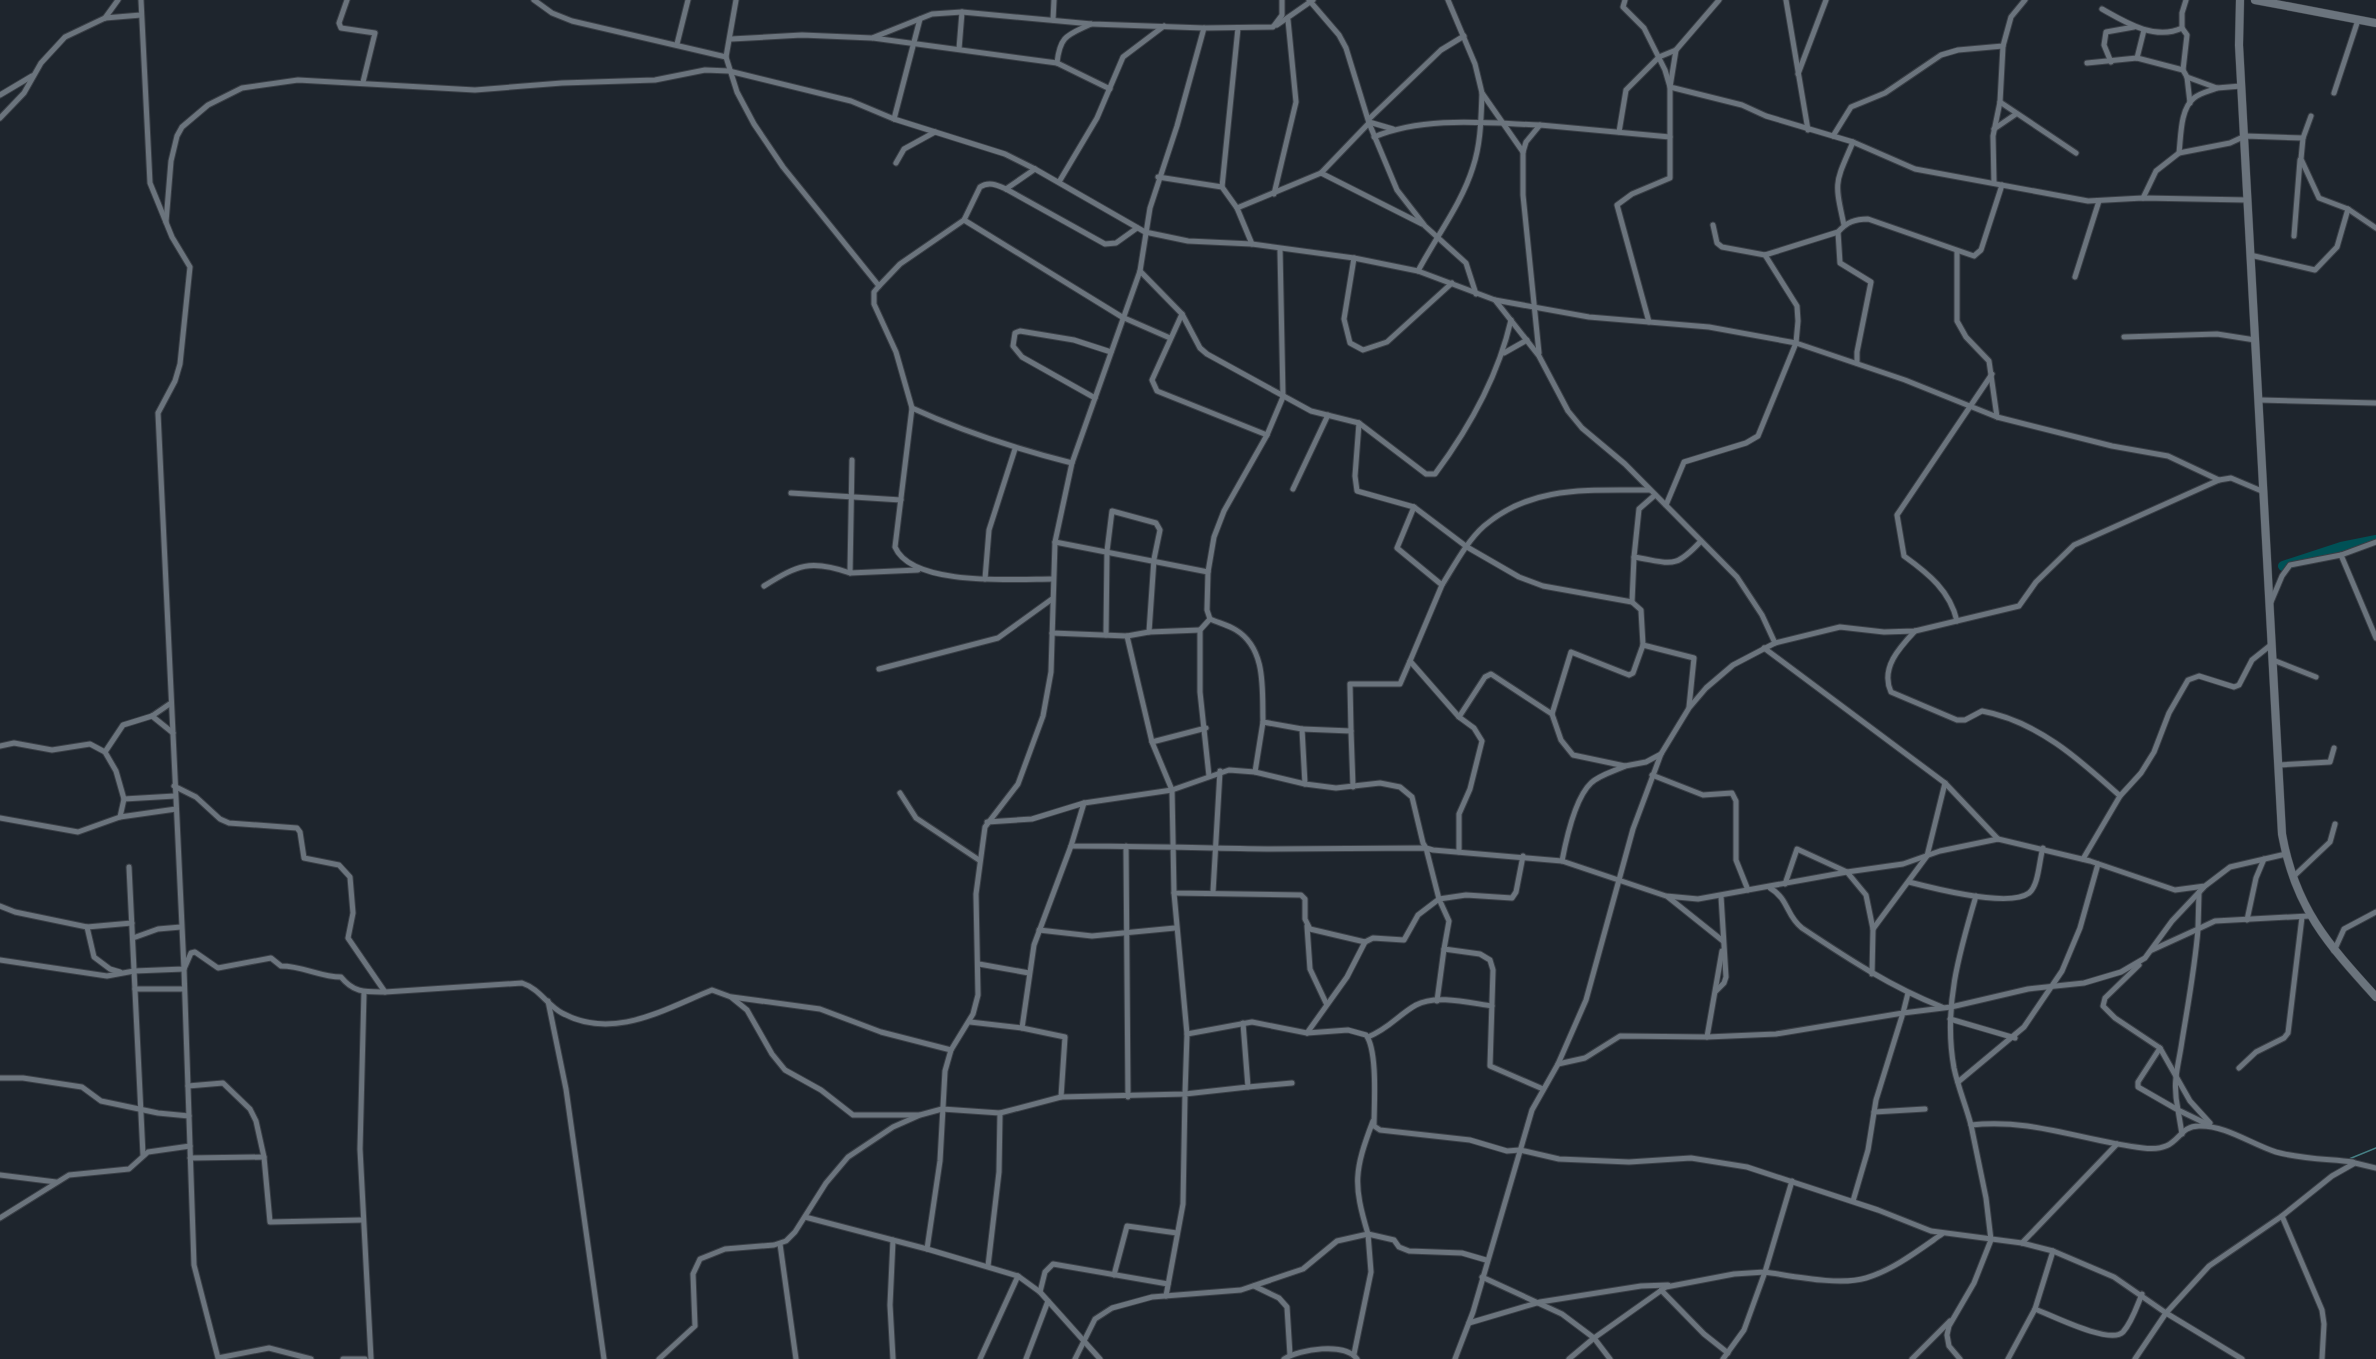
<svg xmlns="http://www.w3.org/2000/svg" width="2376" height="1359" viewBox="0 0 2376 1359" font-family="Ubuntu,sans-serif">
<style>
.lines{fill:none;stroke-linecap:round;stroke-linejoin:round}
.stream{stroke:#468085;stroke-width:1.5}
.river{stroke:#005156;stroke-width:10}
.street-casing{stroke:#3a3f46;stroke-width:7}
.secondary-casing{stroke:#3a3f46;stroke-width:9}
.street{stroke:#6b747d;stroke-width:5}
.secondary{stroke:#6b747d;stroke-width:8}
</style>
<rect width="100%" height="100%" fill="#1e252d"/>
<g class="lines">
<!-- stream -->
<polyline class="stream" points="2349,1159 2376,1148"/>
<!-- river -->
<polyline class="river" points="2283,566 2341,547 2376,540"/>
<!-- street casing -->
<g class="street-casing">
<g id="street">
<polyline points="141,0 150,183 172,237 190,267 180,364 175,381 158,413 184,969 194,1265 218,1358 269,1348 311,1359"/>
<polyline points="347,0 339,23 341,28 375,33 363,82"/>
<polyline points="534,0 552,13 572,21 726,57"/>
<path d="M736 0 726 57 737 92 754 124 783 167 879 286 874 292V304L896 352 912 408 895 547C912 587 1016 579 1053 579"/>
<polyline points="1309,0 1339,35 1346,48 1369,123 1397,190 1425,226 1466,263 1476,294"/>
<polyline points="1448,0 1475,64 1482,93 1523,152 1523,195 1539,353"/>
<polyline points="1786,0 1808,130"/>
<path d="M2102 9C2125 22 2155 41 2182 28V13L2186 0"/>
<polyline points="105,18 118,0"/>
<polyline points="1053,20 1054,0"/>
<polyline points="1277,25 1313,0"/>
<polyline points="2182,28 2187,35 2183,70 2187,77 2190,103"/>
<path d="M873 38 1057 63C1060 35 1068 35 1091 24"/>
<polyline points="731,39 802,35 872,38 932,14 962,12 1092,24 1204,28"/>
<polyline points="677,44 688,0"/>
<polyline points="959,49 962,12"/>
<polyline points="1676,50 1670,87 1742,105 1766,116 1853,142 1915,169 2088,201 2143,198 2247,200"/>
<polyline points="2137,58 2144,30"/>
<polyline points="2111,62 2104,45 2106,32 2134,27"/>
<polyline points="1057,63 1110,89"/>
<polyline points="2087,63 2137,58 2183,70"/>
<polyline points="1798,74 1826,0"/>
<polyline points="2187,77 2217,88 2241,86"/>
<polyline points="2334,93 2358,20"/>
<polyline points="0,95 32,76"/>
<polyline points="2000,102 2076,153"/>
<polyline points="0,118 24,93 41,63 65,37 105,18 141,15"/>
<polyline points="894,119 920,19"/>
<polyline points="1369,119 1441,50 1464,36"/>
<polyline points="1369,122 1393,129"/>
<polyline points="1994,129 2016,114"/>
<polyline points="1619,132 1626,90 1659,57 1676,50 1719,0"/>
<polyline points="1833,136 1851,107 1885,93 1941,55 1958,50 2003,46 2011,17 2025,0"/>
<path d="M1374 137C1425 116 1486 123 1540 125"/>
<polyline points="2303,138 2301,159 2319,198 2348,209 2376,228"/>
<polyline points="1523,152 1526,142 1540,125 1670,137 1670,87 1665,70 1644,28 1623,7 1625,0"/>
<path d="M2179 153C2181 137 2180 109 2194 98 2200 93 2210 91 2217 88"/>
<polyline points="896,163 904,149 935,132"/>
<polyline points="1321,173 1422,224"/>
<polyline points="1158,177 1222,187 1237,208 1321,173 1369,123"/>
<polyline points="1059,182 1097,118 1123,57 1164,26"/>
<polyline points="1994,183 1993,136 2000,102 2003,46"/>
<polyline points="1222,187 1238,28"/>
<polyline points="1006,189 1035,169"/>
<polyline points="1274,194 1296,102 1288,20"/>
<polyline points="2143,198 2156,171 2179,153 2230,143 2245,136 2303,138 2311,116"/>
<polyline points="1237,208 1252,244"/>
<polyline points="964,220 1122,317 1170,338"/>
<polyline points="166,222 171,161 177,136 182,127 208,105 242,88 298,80 475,90 562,83 655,80 705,70 729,71 851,101 894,119 1005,154 1035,169 1145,232 1188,241 1252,244 1354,258 1418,271 1495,300 1539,356 1568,411 1582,428 1625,464 1737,577 1762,615 1775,643"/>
<path d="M1713 225 1717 243 1722 247 1765 255 1838 232C1847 222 1855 219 1868 219L1974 256 1981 250 2002 185"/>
<path d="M1844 225C1834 180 1835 184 1853 142"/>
<polyline points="1838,232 1840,263 1871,282 1857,352 1857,363"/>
<polyline points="2294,236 2300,160"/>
<path d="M1280 249 1283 397 1267 435 1224 511 1214 537 1208 572 1207 610 1210 619C1219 623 1228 625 1236 630 1267 649 1262 691 1263 722L1302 729 1305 784 1336 788 1380 783 1400 787 1412 797 1423 843 1426 848 1433 850 1562 861 1666 896 1698 899 1847 872 1903 864 1940 851 1998 839 2090 861 2175 890 2205 886 2230 867 2286 854"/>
<polyline points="1957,252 1957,321 1966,337 1989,361 1997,417"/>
<polyline points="2250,255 2315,270 2337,247 2348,209"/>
<polyline points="1354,258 1344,319 1350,343 1363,350 1387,342 1452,283"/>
<polyline points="1140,271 1182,314 1200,348 1207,354 1311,411 1359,423 1355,476 1357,491 1414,507 1397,548 1442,585 1410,661 1459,717 1474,728 1482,741 1470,789 1459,814 1459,852"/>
<path d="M1418 271C1436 237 1462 203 1473 167 1481 143 1481 118 1482 93"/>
<polyline points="2075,277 2099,201"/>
<path d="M879 286 900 264 964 220 980 187C989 181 997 185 1006 189L1105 244 1116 243 1137 228"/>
<polyline points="1495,300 1589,317 1709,327 1796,343 1905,380 1997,417 2112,446 2168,456 2219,480"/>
<polyline points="1182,314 1152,380 1157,391 1267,435"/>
<polyline points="1649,322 1617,205 1632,194 1670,178 1670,137"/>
<polyline points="2124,337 2217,334 2255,340"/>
<polyline points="1504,353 1527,340"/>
<polyline points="1095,398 1022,357 1013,346 1015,333 1020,331 1074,340 1111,352"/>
<polyline points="2260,400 2376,403"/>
<path d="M912 408C964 432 1017 449 1072 463"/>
<path d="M1359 423 1426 474H1435C1470 427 1498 377 1511 320"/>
<polyline points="852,460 850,573 918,570"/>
<polyline points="1293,489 1328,415"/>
<polyline points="791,493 901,500"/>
<path d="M1655 495 1639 509 1634 557C1672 563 1674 570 1701 541"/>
<polyline points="1666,505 1684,462 1746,443 1758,436 1796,343 1798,321 1797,306 1765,255"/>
<polyline points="1414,507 1467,547 1519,577 1543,586 1632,602 1634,557"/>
<polyline points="1055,542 1208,572"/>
<polyline points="2341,555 2376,542"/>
<polyline points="985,579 989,530 1015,449"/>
<path d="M1442 585C1454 566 1467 541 1484 526 1533 484 1591 491 1650 490"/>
<path d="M764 586C798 565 810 559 850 573"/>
<polyline points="1632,602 1641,610 1643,645"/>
<polyline points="2271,602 2282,576 2290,565 2341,555 2376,638"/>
<path d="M1957 621C1950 591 1929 574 1904 556L1897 515 1992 374"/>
<path d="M1915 631C1900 647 1880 668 1891 692L1957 720H1965L1982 711C2037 721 2080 760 2120 796"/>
<polyline points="1052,633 1127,636 1149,632 1200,630"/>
<polyline points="1106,635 1107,551 1112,511 1156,523 1160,530 1154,559 1149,632"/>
<polyline points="1127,636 1152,742 1206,728"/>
<polyline points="1764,648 1945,783 1998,839"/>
<polyline points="2273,660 2316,677"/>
<polyline points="879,669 998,638 1052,599"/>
<polyline points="1552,714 1561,740 1573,755 1625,766 1646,762 1661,754"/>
<polyline points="152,716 173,733"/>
<polyline points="1459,717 1485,677 1491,674 1552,714 1571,652 1629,675 1633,673 1643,645 1694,658 1689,707"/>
<polyline points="1302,729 1351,731 1350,684 1400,684 1410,661"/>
<polyline points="1351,731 1353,787"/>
<polyline points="0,746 14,743 52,750 90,744 105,752 116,771 124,799 120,817"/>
<polyline points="105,752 123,725 152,716 171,703"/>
<polyline points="2279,765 2330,762 2334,748"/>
<polyline points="1255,772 1263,722"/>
<polyline points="1652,775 1703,795 1732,793 1736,801 1736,860 1748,890"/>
<polyline points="1209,776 1200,692 1200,630 1210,619"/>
<path d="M174 786 196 797 220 819 229 823 297 828 300 832 304 858 339 865 350 877 353 913 348 938 385 992 522 983C540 989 546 1004 562 1013 613 1041 665 1009 712 990L731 997 747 1010 772 1054 785 1070 821 1090 853 1115H919"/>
<polyline points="900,793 916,818 979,860"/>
<polyline points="124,799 175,796"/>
<polyline points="1084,803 1172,790 1229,770 1255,772 1305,784"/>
<polyline points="0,818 78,832 120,817 176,809"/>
<path d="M987 822 1032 819 1084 803 1071 846C1137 846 1202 848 1267 849L1426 848 1439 899 1418 915 1404 940 1373 938 1365 942 1310 929 1305 919V899L1301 895 1174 893 1172 790 1152 742"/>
<polyline points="1126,846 1128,1097"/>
<polyline points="1523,856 1516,892 1512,898 1466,895 1439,899 1449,921 1444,949 1480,954 1490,960 1493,970 1490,1066 1543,1089"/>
<polyline points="2083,859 2120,796 2141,773 2154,752 2169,713 2188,680 2199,676 2234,687 2239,685 2252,660 2272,644"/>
<path d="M1562 861C1566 840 1575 798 1591 783 1599 775 1615 771 1625 766"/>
<polyline points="129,867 143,1155"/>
<polyline points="2293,877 2330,842 2335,824"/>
<path d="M1909 882C1932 888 2009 908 2029 893 2039 885 2039 860 2043 848"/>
<polyline points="1785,884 1797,849 1847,872 1866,895 1873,929"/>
<path d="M1770 888C1789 899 1786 916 1802 928 1847 958 1891 987 1942 1007"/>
<polyline points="1213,892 1220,771"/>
<polyline points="1174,893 1187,1034"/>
<path d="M1976 896C1959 953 1943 1008 1954 1068 1958 1087 1966 1106 1971 1125 2032 1118 2083 1141 2143 1148 2181 1153 2175 1126 2199 1126 2225 1125 2251 1144 2276 1152 2301 1159 2327 1159 2353 1162"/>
<polyline points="1668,897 1723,941"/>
<polyline points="0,906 15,912 87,927 132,923"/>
<polyline points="2247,920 2256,878 2264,859"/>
<polyline points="1307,926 1310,969 1326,1003"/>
<polyline points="87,927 94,957 110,969 120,972"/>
<polyline points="1039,930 1092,936 1175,928"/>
<polyline points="133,938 158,929 181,927"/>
<polyline points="2152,950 2198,929 2199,892"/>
<polyline points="2334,951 2344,929 2376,912"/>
<path d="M0 960 107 976 134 971 184 969 191 953 195 952 218 968 271 958 281 966C303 966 320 977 341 977 354 993 365 992 385 992"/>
<polyline points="979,964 1029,973"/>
<polyline points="2139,965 2105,998 2103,1006 2115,1018 2160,1048 2190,1101 2210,1123"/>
<polyline points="1872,974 1873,929 1927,856 1945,783"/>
<polyline points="135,989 184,989"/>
<polyline points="1716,991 1724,983 1726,977 1721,896"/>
<polyline points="364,992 360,1149 371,1359"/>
<polyline points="732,997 820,1009 881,1032 951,1050"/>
<polyline points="548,1001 566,1089 604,1359"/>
<polyline points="1437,1001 1444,949"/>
<polyline points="1950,1019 2015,1038"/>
<polyline points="970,1022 1022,1028"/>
<polyline points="1307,1033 1347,977 1365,942"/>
<path d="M1368 1037C1390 1028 1398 1015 1416 1005 1436 994 1470 1003 1492 1006"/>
<polyline points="1707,1037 1722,951"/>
<polyline points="2160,1048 2138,1082 2138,1087 2178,1110 2182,1134"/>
<polyline points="1558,1064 1585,1058 1620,1036 1707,1037 1776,1034 1903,1013 1908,993"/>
<polyline points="2239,1068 2256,1052 2284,1038 2288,1033 2302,917"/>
<polyline points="0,1078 23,1078 82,1087 101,1101 158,1113 189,1116"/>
<polyline points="1958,1082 2024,1027 2062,971 2080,928 2098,864"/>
<polyline points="188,1086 223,1083 250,1109 256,1121 264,1157 270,1222 362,1220"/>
<polyline points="1248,1087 1292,1083"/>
<polyline points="1061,1097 1065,1037 1022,1028 1034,945 1071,846"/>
<polyline points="1874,1112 1925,1109"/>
<path d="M2209 1125 2178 1110C2172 1080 2178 1069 2182 1041 2188 1004 2195 967 2198 929L2215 921 2309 916"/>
<polyline points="190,1158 264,1157"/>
<polyline points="0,1175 56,1182"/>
<polyline points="1853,1201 1868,1150 1876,1100 1903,1013 1951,1007 2028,989 2084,983 2121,972 2145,958 2172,921 2204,887"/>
<polyline points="2282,1216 2322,1310 2324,1324 2322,1359"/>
<polyline points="805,1217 927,1249"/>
<polyline points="0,1218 69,1175 129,1169 148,1152 190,1146"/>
<polyline points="893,1240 890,1305 893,1359"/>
<polyline points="2022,1243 2117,1144"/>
<polyline points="780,1244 796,1359"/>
<polyline points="988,1266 999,1172 1000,1113"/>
<polyline points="1114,1275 1127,1226 1177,1233"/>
<polyline points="1482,1277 1562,1314 1594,1338 1610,1359"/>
<polyline points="1254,1286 1279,1298 1287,1307 1290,1355"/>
<polyline points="1661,1290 1704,1334 1728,1353"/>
<polyline points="1040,1292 1045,1272 1053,1264 1168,1284"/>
<polyline points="1166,1296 1183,1204 1185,1094 1248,1087 1243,1023"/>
<path d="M2035 1309C2051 1315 2110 1345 2123 1332 2132 1322 2137 1306 2142 1294"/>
<polyline points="1469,1323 1540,1302 1641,1286 1668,1285"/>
<polyline points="1354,1354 1371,1272 1368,1234 1394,1240 1399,1247 1409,1251 1462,1253 1486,1260"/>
<polyline points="343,1359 365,1359"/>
<path d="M659 1359 695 1326 693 1274 700 1259 725 1249 774 1245 786 1241 795 1232 826 1183 848 1157 893 1127 920 1115 942 1109 1000 1113 1061 1097 1185 1094 1187 1034 1252 1022 1307 1033 1348 1030 1366 1035C1378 1051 1374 1106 1374 1126L1380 1130 1470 1140 1507 1151 1520 1150 1559 1159 1629 1162 1691 1158 1747 1167 1878 1210 1931 1231 2022 1243 2053 1251 2114 1277 2166 1313 2209 1266 2282 1216 2332 1176 2355 1163 2376 1168"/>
<polyline points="980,1359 1018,1276"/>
<polyline points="1026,1359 1048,1301"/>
<path d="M1075 1359 1095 1319 1112 1308 1152 1297 1241 1290 1303 1269 1337 1241 1368 1234C1353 1184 1354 1171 1373 1121"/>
<polyline points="1100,1359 1040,1292 1018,1276 927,1249 940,1161 945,1071 951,1050 973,1014 978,995 976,894 985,827 1018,784 1043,716 1051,672 1055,542 1072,463 1140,271 1150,208 1177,126 1204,28 1273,27 1282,15 1282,0"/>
<path d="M1284 1359C1300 1349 1345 1342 1357 1359"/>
<polyline points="1455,1359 1473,1312 1532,1110 1558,1064 1586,1000 1633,829 1661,754 1689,708 1706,688 1733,665 1775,643 1840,627 1884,632 1915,631 2019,606 2036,582 2074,545 2219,480 2231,478 2264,492"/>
<polyline points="1569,1359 1594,1338 1666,1287 1734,1274 1765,1272 1792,1181"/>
<path d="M1723 1359 1744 1330 1765 1272C1793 1276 1839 1286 1866 1278 1893 1270 1919 1250 1942 1234"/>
<polyline points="1912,1359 1950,1321"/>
<polyline points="1960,1359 1949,1346 1947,1335 1949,1326 1974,1283 1991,1240 1986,1198 1971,1125"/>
<polyline points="2008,1359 2035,1309 2053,1251"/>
<polyline points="2135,1359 2166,1313 2242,1359"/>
</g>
</g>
<!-- secondary casing -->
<g class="secondary-casing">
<g id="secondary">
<path d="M2240 0 2239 45 2282 834C2295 908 2328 944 2376 997"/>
<polyline points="2255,0 2376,23"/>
</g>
</g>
<!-- street -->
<use href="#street" class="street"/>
<!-- secondary -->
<use href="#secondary" class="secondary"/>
</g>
</svg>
